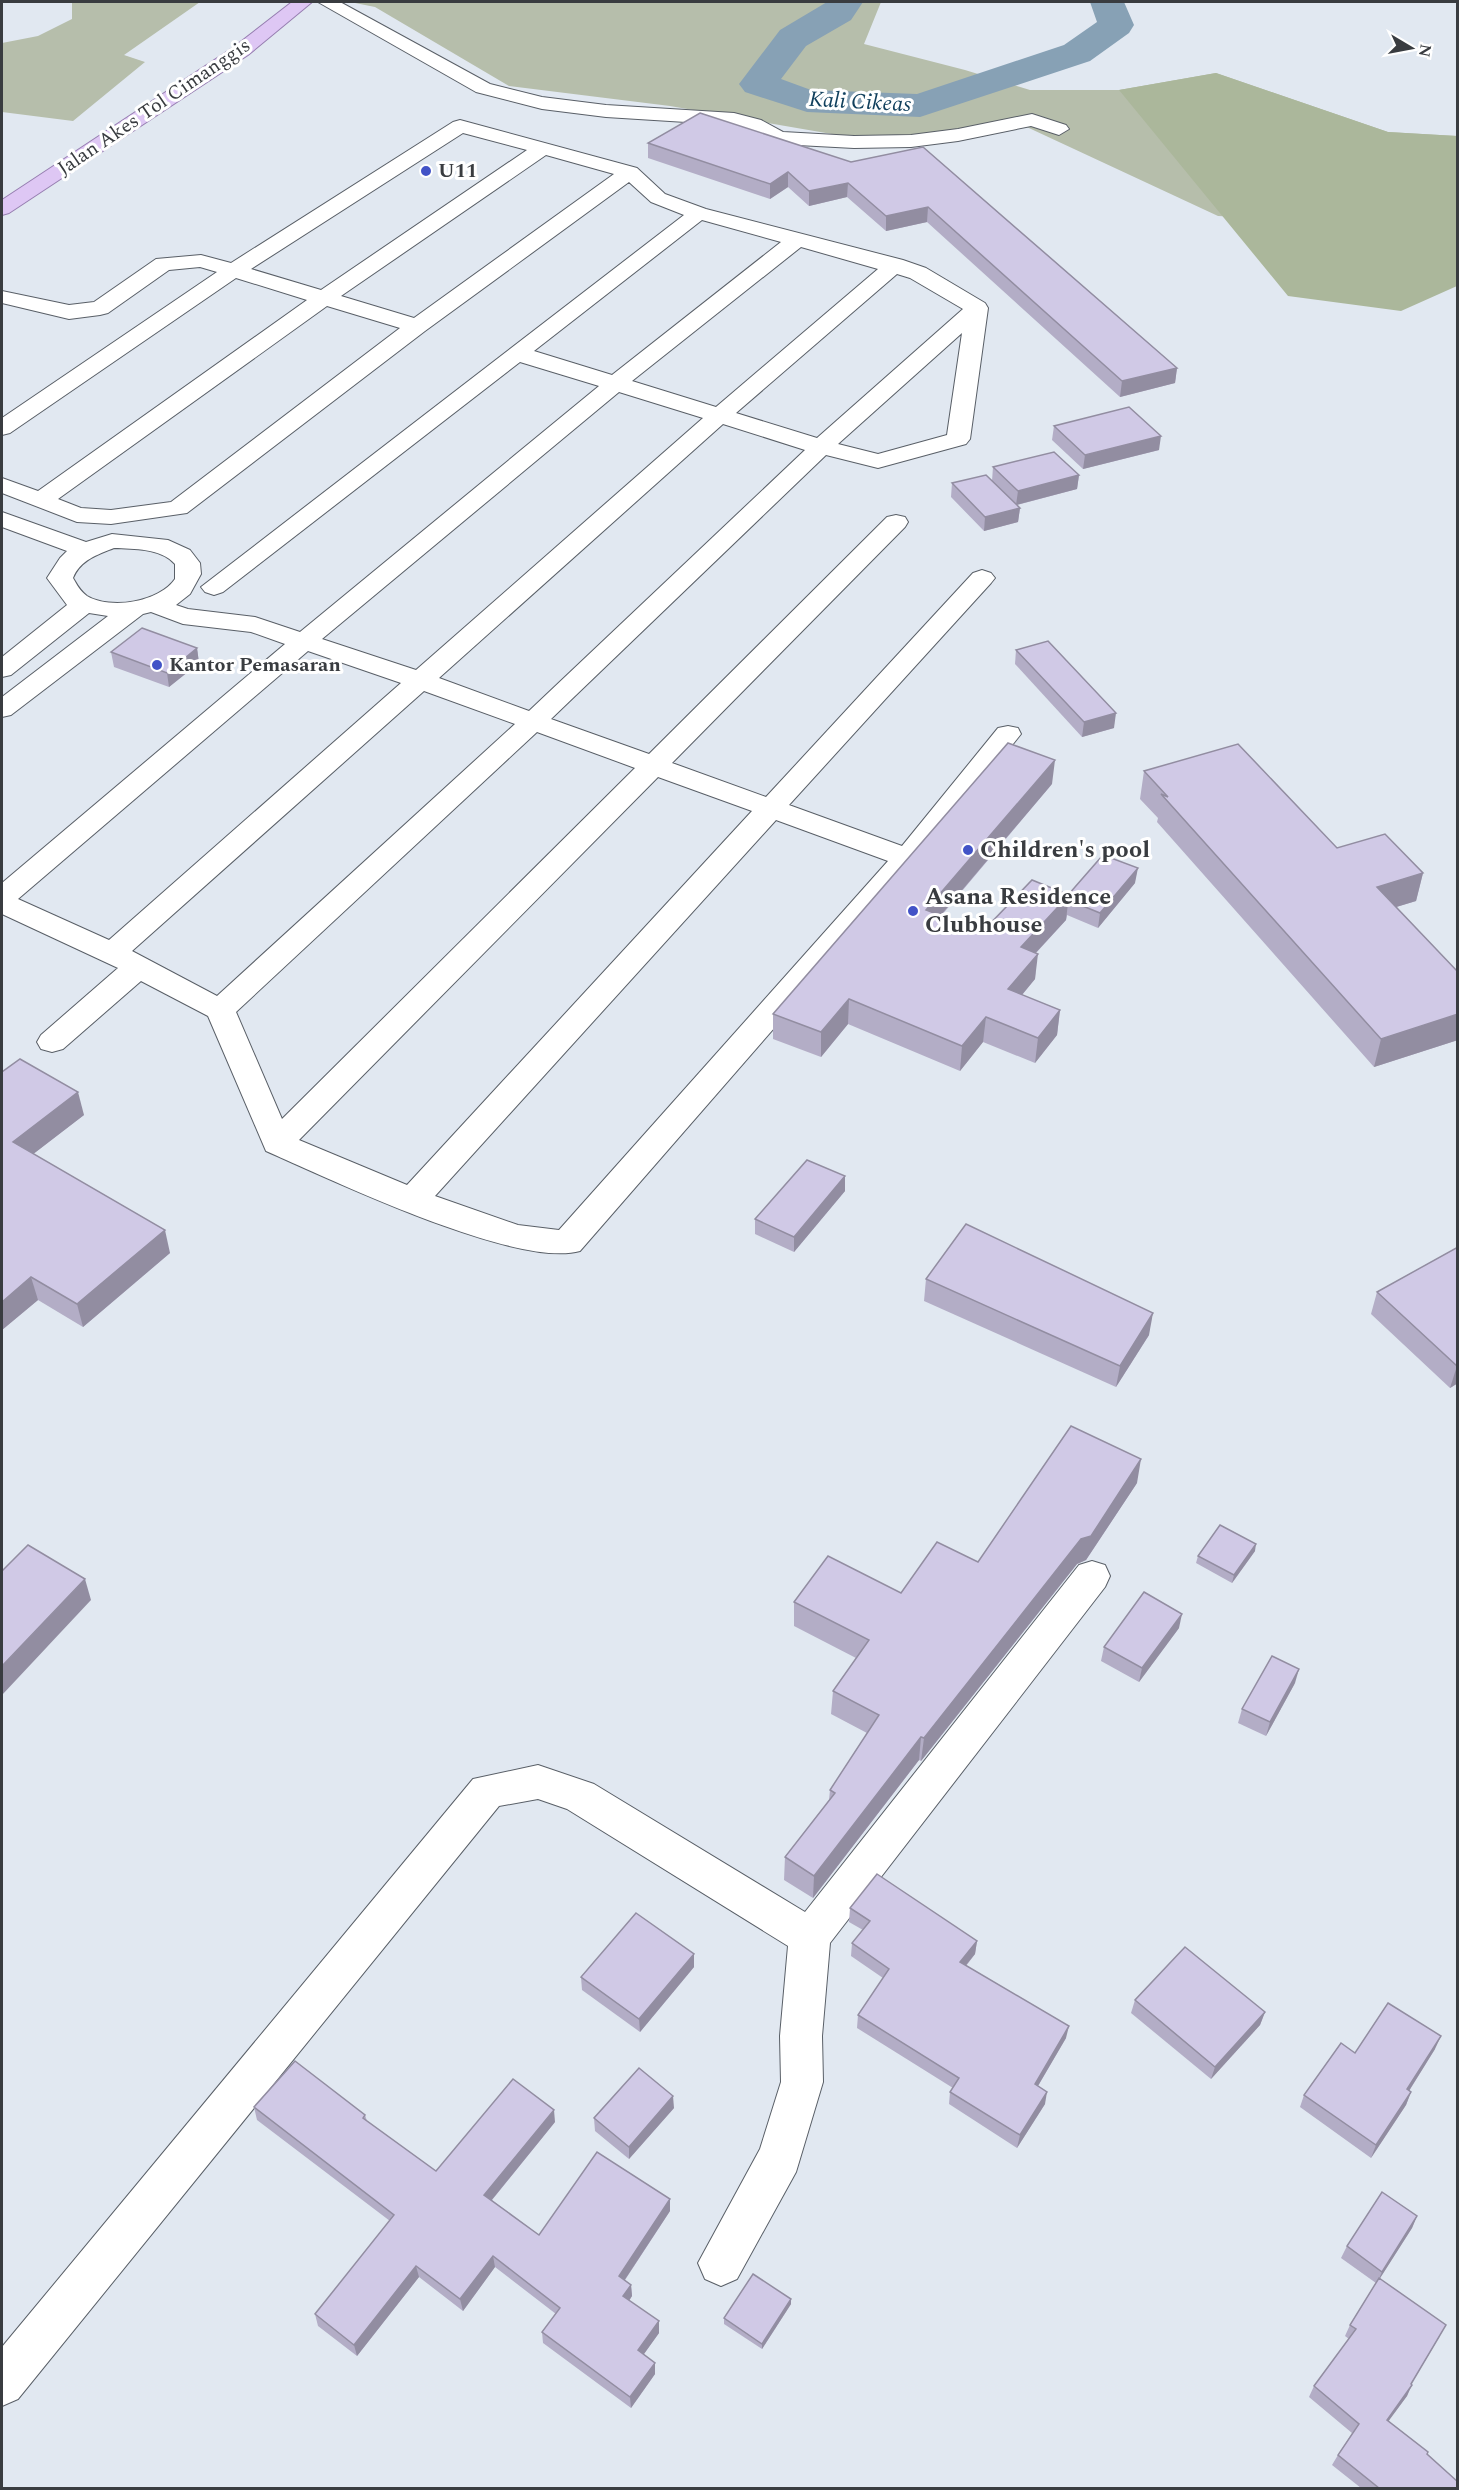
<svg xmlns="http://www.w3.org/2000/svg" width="1459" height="2490" viewBox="0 0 1459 2490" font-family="Spectral,serif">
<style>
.green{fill:#b6beab}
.forest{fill:#abb79b}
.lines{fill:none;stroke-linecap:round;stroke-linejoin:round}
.river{fill:#87a1b5;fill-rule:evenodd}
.minor-casing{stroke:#595f67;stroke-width:2}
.major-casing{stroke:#967eb0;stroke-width:2}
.minor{fill:#fff;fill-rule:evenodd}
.major{fill:#dec7f4;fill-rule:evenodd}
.wall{fill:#b3adc6}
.shaded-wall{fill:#928da1}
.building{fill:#d0c9e6;stroke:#928da1;stroke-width:1.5}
.poi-dot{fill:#4253c7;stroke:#fff;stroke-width:2}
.labels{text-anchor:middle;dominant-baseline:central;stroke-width:6;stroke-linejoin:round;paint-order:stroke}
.far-street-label{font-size:20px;fill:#393c40;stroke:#fff}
.far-poi-label{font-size:20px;font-weight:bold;fill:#393c40;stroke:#fff;text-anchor:start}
.far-water-label{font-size:22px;font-style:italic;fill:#11405d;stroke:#fff}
.poi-label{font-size:24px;font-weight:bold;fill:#393c40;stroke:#fff;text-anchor:start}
</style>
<rect width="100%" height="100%" fill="#e1e8f1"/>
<!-- green -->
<g class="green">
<polygon points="72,2 200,2 124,55 145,62 73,121 2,112 2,43 38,36 72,19"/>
<polygon points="350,2 881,2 864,44 965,70 1030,90 1119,90 1216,73 1388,132 1457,136 1364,223 1218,216 1016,122 884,143 670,106 509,86 375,7"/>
</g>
<!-- forest -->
<polygon class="forest" points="1216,73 1388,132 1457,136 1457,286 1401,311 1288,296 1119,90"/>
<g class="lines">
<!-- river -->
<polygon class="river" points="827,2 863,2 851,20 806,46 781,79 811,90 917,94 1064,45 1097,22 1090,2 1124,2 1134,25 1129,33 1090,61 920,117 807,112 745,92 739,84 780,30"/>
<!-- minor casing -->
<g class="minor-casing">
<g id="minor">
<polygon points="318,2 340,2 490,84 542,97 606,105 734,113 761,120 783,132 854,136 911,135 958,129 1032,114 1066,125 1069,129 1059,135 1031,126 958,141 911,147 854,148 779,144 734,125 606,117 542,109 476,92"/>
<path d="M460 120 637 168 665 194 706 209 903 260 926 268 985 303 988 308 970 439 966 444 878 468 826 455 551 719 649 754 887 517 896 515 905 517 908 522 905 527 672 763 766 797 973 573 982 570 991 573 995 578 991 583 789 805 902 846 998 728 1008 726 1018 728 1021 734 917 864 580 1251C517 1269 330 1179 266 1151L208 1016 141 981 63 1049 52 1052 41 1049 37 1042 41 1035 118 968 2 914V883L285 644 251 632 183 624 151 612 143 614 11 715 2 717V697L108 616 89 613 11 675 2 677V657L67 605 47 578 60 558 67 551 2 527V512L86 542 112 534 168 540 190 550 200 563 201 574 190 594 176 605 188 609 255 617 300 632 599 386 520 362 223 592 214 595 205 592 201 587 684 215 651 202 629 182 425 331 187 513 111 524 77 522 2 493V478L38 491 307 300 236 278 10 433 2 435V418L217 272 200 267 169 270 108 313 100 315 69 319 2 303V291L69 305 94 302 156 259 201 255 231 263 453 122ZM463 133 527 150 321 290 251 269ZM546 155 614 174 414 318 341 296ZM702 220 781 242 612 375 534 351ZM801 247 878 269 716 407 632 381ZM897 274 910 278 963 309 817 438 736 413ZM327 306 400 328 171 502 111 510 81 508 58 499ZM962 333 947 435 878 454 838 444ZM619 392 703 418 416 670 322 639ZM723 424 805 450 529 711 439 678ZM114 548C134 549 161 548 175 564V579C159 602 111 610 87 596 80 591 77 585 73 578 80 560 97 555 114 548ZM308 651 401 683 109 940 18 899ZM424 691 515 724 217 996 132 951ZM537 732 635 768 282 1119 236 1012ZM658 777 752 811 407 1185 299 1140ZM776 820 888 861 559 1230 518 1225 435 1196Z"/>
<polygon points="1092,1561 1105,1565 1110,1576 1105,1587 830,1943 822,2036 823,2082 796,2172 737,2279 721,2286 705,2279 698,2263 760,2149 781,2082 780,2036 788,1946 567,1809 538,1799 499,1806 18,2399 2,2406 2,2347 473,1779 538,1765 594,1784 805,1912 1079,1565"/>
</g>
</g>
<!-- major casing -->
<g class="major-casing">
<polygon id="major" points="292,2 312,2 248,55 9,213 2,215 2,200 234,47"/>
</g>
<!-- minor -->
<use href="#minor" class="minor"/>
<!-- major -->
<use href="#major" class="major"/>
</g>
<!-- wall -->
<g class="wall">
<polygon points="648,143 851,162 923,147 1177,368 1175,383 1120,397 927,222 886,231 847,197 809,206 788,187 770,199 648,158"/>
<polygon points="1054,426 1159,450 1083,469 1052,440"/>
<polygon points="993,467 1079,475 1077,489 1017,505 1020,508 1018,522 984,531 951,497 952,483 992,481"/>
<polygon points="197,648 199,663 169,687 114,667 111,652"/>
<polygon points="1016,650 1114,728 1082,737 1015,664"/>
<polygon points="1144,771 1337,848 1423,873 1416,901 1396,907 1458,972 1458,1040 1374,1067 1157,822 1158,818 1140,799"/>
<polygon points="1052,784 941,916 982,932 1068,895 1135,883 1098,928 1067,915 1066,920 1036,953 1035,979 1022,995 1060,1010 1057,1035 1035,1063 983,1042 960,1071 848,1024 821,1057 773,1039 773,1014"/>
<polygon points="2,1072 84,1115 33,1154 170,1253 83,1327 38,1300 2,1330"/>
<polygon points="845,1176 845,1191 794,1252 755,1234 755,1219"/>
<polygon points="1458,1247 1458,1383 1450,1388 1371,1314 1377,1292"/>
<polygon points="926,1279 1149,1335 1116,1387 924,1301"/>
<polygon points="1137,1483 1086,1560 1077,1564 921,1761 919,1760 813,1898 784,1880 785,1857 829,1800 830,1790 867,1733 831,1714 833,1691 856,1658 794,1626 794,1602 901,1593 978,1562"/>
<polygon points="1255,1551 1232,1583 1196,1563 1198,1556"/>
<polygon points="1179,1628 1139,1682 1101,1661 1104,1647"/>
<polygon points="1295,1683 1266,1736 1238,1723 1242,1709"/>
<polygon points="850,1908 977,1941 975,1954 966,1966 1066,2038 1038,2086 1045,2104 1017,2148 949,2104 950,2092 953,2088 857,2028 858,2015 883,1978 851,1956 852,1943 863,1930 849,1922"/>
<polygon points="694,1954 694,1967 640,2032 582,1990 581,1977"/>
<polygon points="1135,2000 1265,2012 1260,2025 1211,2079 1131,2013"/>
<polygon points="1435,2049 1409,2091 1411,2092 1406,2105 1371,2158 1300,2107 1304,2095 1355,2053"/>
<polygon points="254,2107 365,2115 367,2121 436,2171 555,2122 492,2200 539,2235 670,2211 625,2280 631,2285 632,2296 629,2301 659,2333 643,2355 655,2374 631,2408 543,2343 542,2332 556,2314 495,2267 463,2311 419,2277 357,2356 318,2326 315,2314 390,2221 257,2120"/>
<polygon points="674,2108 629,2159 595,2131 594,2118"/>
<polygon points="1417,2216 1412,2228 1380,2278 1440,2336 1411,2384 1407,2396 1388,2421 1427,2454 1458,2488 1361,2488 1332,2465 1338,2455 1352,2433 1309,2397 1314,2386 1349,2339 1345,2336 1350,2325 1376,2283 1341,2258 1347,2246"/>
<polygon points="791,2299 791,2304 762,2349 724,2324 724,2318"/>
</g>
<!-- shaded-wall -->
<g class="shaded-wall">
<polygon points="788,172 788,187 770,199 770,184"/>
<polygon points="848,183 847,197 809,206 809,191"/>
<polygon points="928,207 927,222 886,231 886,216"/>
<polygon points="1177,368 1175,383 1120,397 1122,381"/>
<polygon points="1161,436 1159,450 1083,469 1085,455"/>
<polygon points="1079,475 1077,489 1016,505 1018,491"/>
<polygon points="1020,508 1018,522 984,531 985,517"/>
<polygon points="197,648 199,663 169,687 167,673"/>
<polygon points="1116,713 1114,728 1082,737 1084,722"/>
<polygon points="1055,760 1052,784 924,935 926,910"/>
<polygon points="1138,868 1135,883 1098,928 1100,913"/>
<polygon points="1423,873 1416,901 1370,915 1377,887"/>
<polygon points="1069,895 1066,920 1018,972 1021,947"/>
<polygon points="1038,954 1035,979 1006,1014 1008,989"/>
<polygon points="849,999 848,1024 821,1057 821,1032"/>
<polygon points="1060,1010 1057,1035 1035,1063 1038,1038"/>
<polygon points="1458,1014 1458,1040 1374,1067 1381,1039"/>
<polygon points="986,1017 983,1042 960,1071 962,1046"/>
<polygon points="78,1092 84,1115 19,1165 13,1142"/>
<polygon points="845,1176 845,1191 794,1252 794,1237"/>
<polygon points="165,1230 170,1253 83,1327 77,1304"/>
<polygon points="31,1277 38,1300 2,1330 2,1302"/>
<polygon points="1153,1313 1149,1335 1116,1387 1120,1366"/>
<polygon points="1457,1366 1458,1366 1458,1383 1450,1388"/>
<polygon points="1141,1459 1137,1483 1086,1560 1077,1564 921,1761 924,1738"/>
<polygon points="1256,1544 1255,1551 1232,1583 1234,1575"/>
<polygon points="85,1579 91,1600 2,1695 2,1666"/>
<polygon points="1182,1614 1179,1628 1139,1682 1142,1668"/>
<polygon points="1299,1669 1295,1683 1266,1736 1270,1722"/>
<polygon points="921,1737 919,1760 813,1898 814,1876"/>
<polygon points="977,1941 975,1954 958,1975 960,1962"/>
<polygon points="694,1954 694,1967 640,2032 639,2019"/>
<polygon points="1265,2012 1260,2025 1211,2079 1215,2067"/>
<polygon points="1069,2026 1066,2038 1032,2096 1035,2084"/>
<polygon points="1441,2036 1435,2049 1402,2102 1407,2089"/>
<polygon points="1047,2092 1045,2104 1017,2148 1020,2135"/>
<polygon points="1411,2092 1406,2105 1371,2158 1376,2145"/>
<polygon points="673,2096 674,2108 629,2159 629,2147"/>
<polygon points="554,2110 555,2122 486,2207 484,2195"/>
<polygon points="670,2199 670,2211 620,2287 619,2276"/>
<polygon points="1417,2216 1412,2228 1377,2283 1382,2272"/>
<polygon points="493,2256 495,2267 463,2311 460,2299"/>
<polygon points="416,2266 419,2277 357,2356 354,2345"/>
<polygon points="631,2285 632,2296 624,2308 623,2296"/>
<polygon points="791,2299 791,2304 762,2349 762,2344"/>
<polygon points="659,2321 659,2333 639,2361 638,2350"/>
<polygon points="655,2363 655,2374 631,2408 630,2397"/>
<polygon points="1412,2385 1407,2396 1382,2430 1387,2420"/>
</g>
<!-- building -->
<g class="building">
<polygon points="700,113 851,162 923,147 1177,368 1122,381 928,207 886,216 848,183 809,191 788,172 770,184 648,143"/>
<polygon points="1129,407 1161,436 1085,455 1054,426"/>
<polygon points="1054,452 1079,475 1018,491 993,467"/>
<polygon points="986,475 1020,508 985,517 952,483"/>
<polygon points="142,628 197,648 167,673 111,652"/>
<polygon points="1048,641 1116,713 1084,722 1016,650"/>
<polygon points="1008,743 1055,760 926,910 982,932 1032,880 1069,895 1021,947 1038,954 1008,989 1060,1010 1038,1038 986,1017 962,1046 849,999 821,1032 773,1014"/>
<polygon points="1238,744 1337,848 1385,834 1423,873 1377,887 1458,972 1458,1014 1381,1039 1161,794 1168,797 1144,771"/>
<polygon points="1103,855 1138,868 1100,913 1068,900 1068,895"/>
<polygon points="20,1059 78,1092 13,1142 165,1230 77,1304 31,1277 2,1302 2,1072"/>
<polygon points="807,1160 845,1176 794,1237 755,1219"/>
<polygon points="966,1224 1153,1313 1120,1366 926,1279"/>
<polygon points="1458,1247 1458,1366 1457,1366 1377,1292"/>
<polygon points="1071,1426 1141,1459 1091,1536 1081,1539 924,1738 921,1737 814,1876 785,1857 835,1793 830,1790 879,1715 833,1691 869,1640 794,1602 828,1556 901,1593 937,1542 978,1562"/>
<polygon points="1220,1525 1256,1544 1234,1575 1198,1556"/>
<polygon points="28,1545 85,1579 2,1666 2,1571"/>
<polygon points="1144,1592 1182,1614 1142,1668 1104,1647"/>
<polygon points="1272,1656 1299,1669 1270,1722 1242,1709"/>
<polygon points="877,1874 977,1941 960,1962 1069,2026 1035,2084 1047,2092 1020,2135 950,2092 959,2078 858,2015 889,1969 852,1943 870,1921 850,1908"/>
<polygon points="636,1913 694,1954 639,2019 581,1977"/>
<polygon points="1185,1947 1265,2012 1215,2067 1135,2000"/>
<polygon points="1388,2003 1441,2036 1407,2089 1411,2092 1376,2145 1304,2095 1341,2043 1355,2053"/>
<polygon points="295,2061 365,2115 363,2118 436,2171 513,2079 554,2110 484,2195 539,2235 597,2152 670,2199 619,2276 631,2285 623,2296 659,2321 638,2350 655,2363 630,2397 542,2332 560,2308 493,2256 460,2299 416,2266 354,2345 315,2314 394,2215 254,2107"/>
<polygon points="639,2068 673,2096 629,2147 594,2118"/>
<polygon points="1382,2192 1417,2216 1382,2272 1347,2246"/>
<polygon points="753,2274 791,2299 762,2344 724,2318"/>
<polygon points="1379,2278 1446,2325 1411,2384 1412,2385 1387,2420 1428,2452 1427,2454 1458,2482 1458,2488 1379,2488 1338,2455 1359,2424 1314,2386 1356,2329 1350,2325"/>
</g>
<!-- markers -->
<g class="poi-dot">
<circle cx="426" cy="171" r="6"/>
<circle cx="157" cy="665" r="6"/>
<circle cx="968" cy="850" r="6"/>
<circle cx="913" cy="911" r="6"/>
</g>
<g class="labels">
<!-- far-street labels -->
<g class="far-street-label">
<text transform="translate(154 107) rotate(-34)">Jalan Akes Tol Cimanggis</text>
</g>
<!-- far-poi labels -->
<g class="far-poi-label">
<text x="438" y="171">U11</text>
<text x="169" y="665">Kantor Pemasaran</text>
</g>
<!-- far-water labels -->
<g class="far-water-label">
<text transform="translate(860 102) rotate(3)">Kali Cikeas</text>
</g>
<!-- poi labels -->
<g class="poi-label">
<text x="980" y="850">Children's pool</text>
<text x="925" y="897">Asana Residence<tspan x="925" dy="28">Clubhouse</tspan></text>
</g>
</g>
<!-- border -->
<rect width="1459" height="2490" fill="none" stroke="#393c40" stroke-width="6"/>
<!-- north arrow -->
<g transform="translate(1411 48) rotate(100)" stroke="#ffffff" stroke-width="4.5" paint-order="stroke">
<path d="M0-4.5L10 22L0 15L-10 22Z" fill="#393c40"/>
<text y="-9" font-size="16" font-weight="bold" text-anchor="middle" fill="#393c40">N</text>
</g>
</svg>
